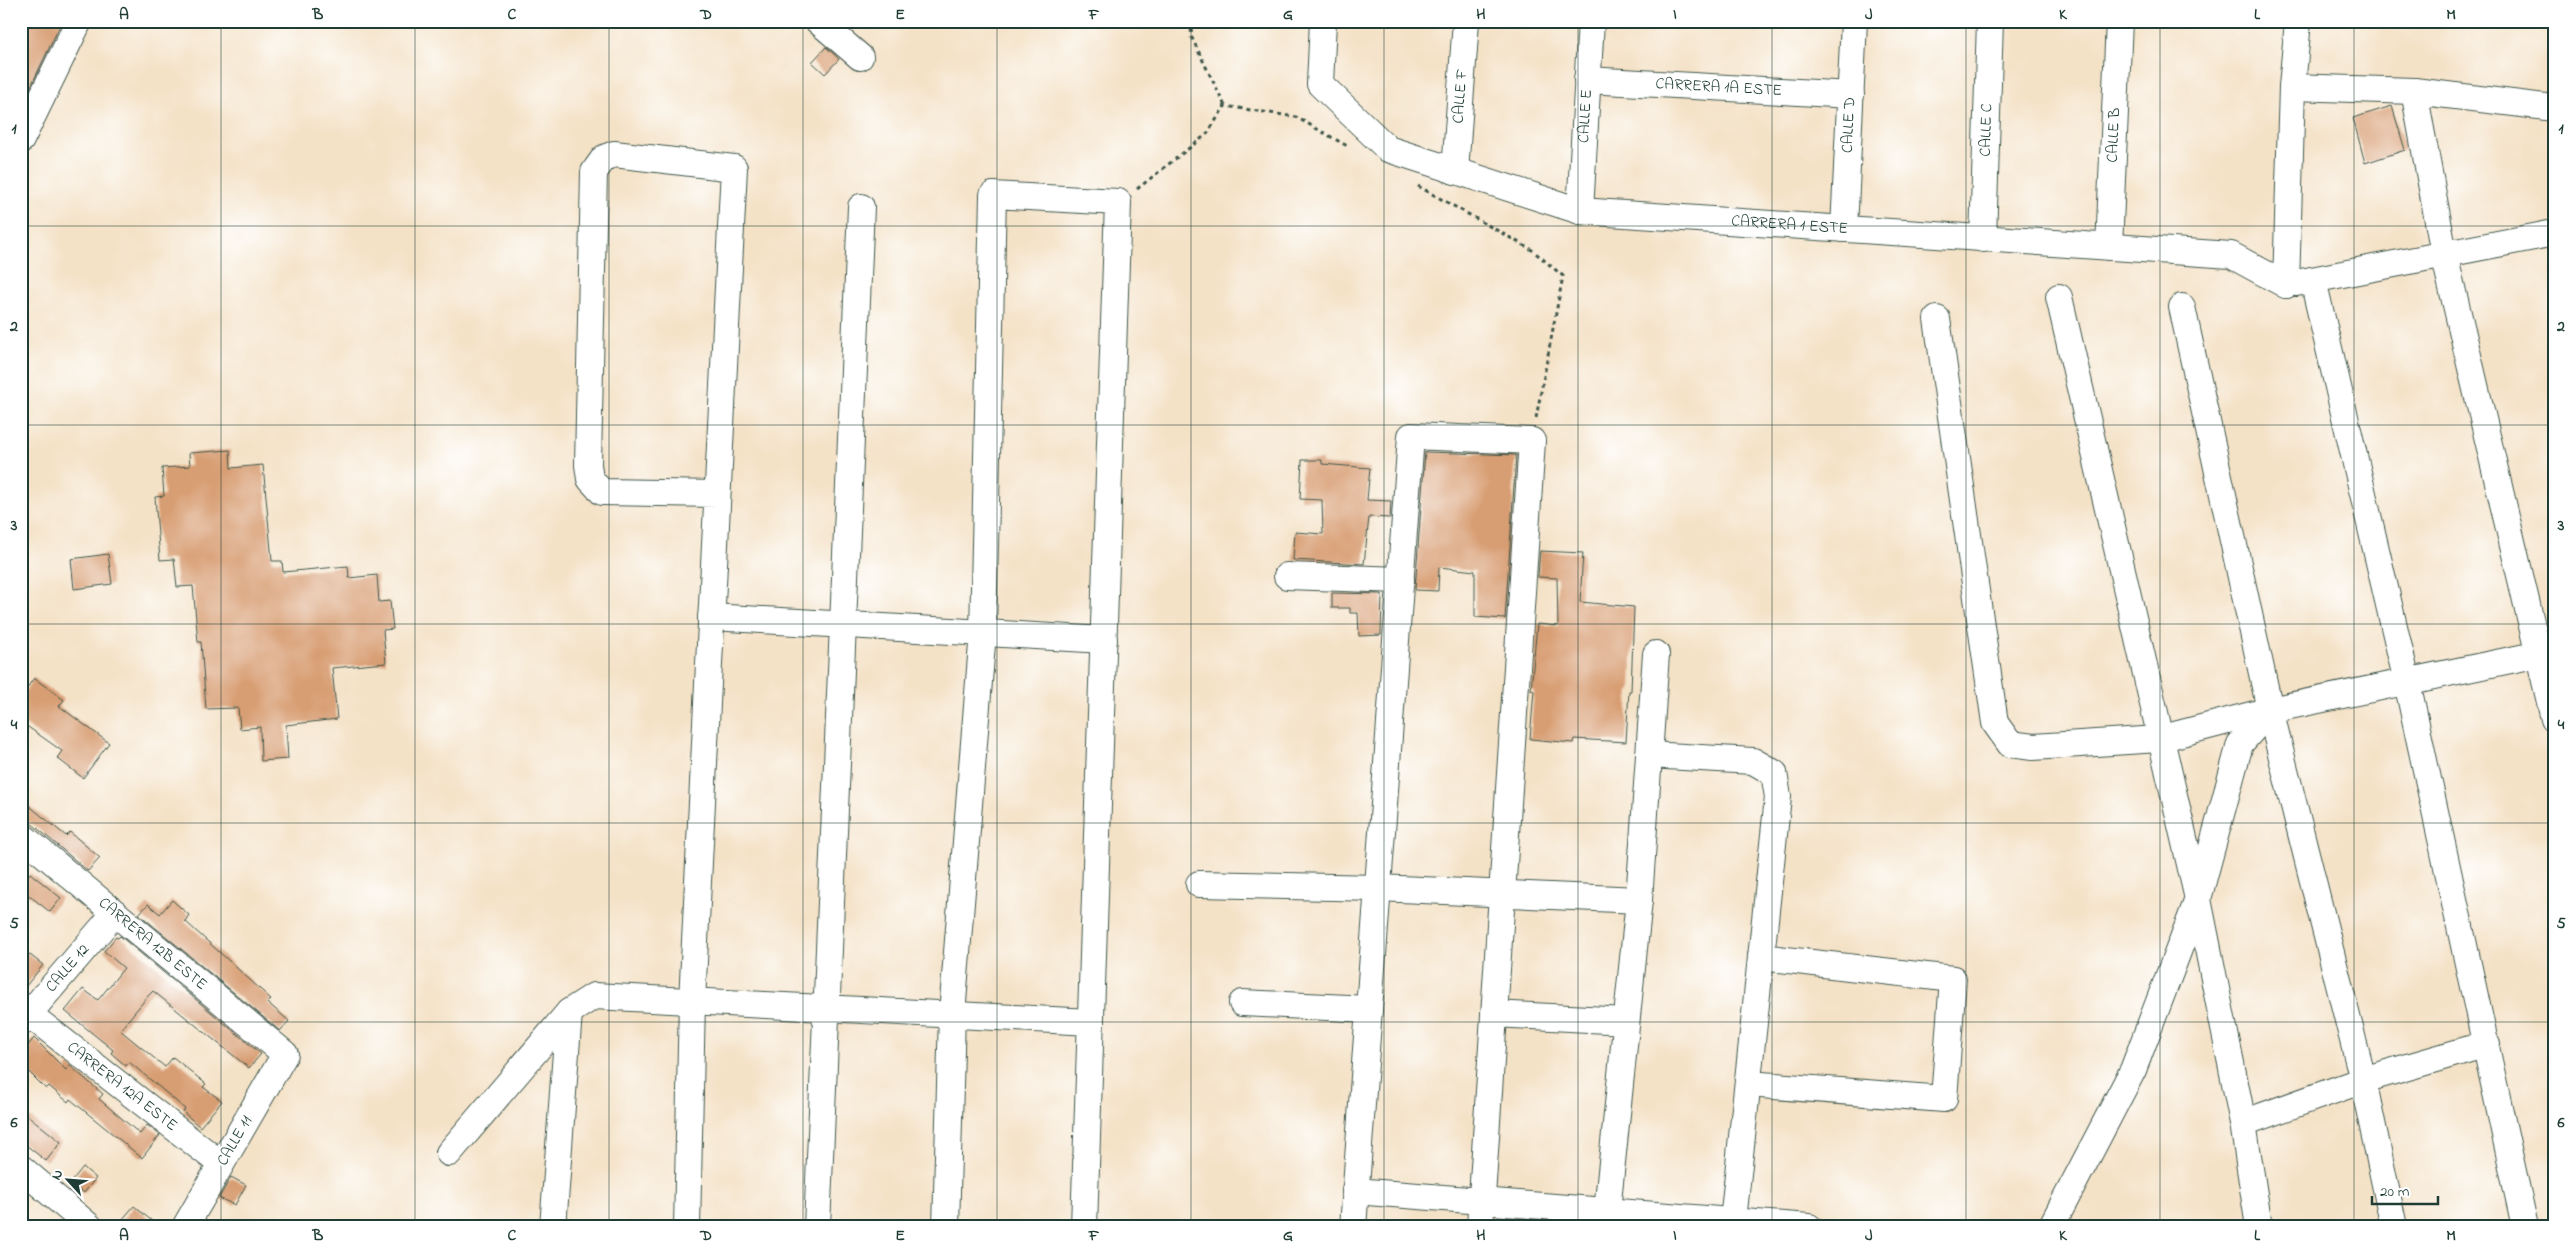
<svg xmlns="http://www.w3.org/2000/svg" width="2575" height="1248" viewBox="0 0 2575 1248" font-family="'Indie Flower',sans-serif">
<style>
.building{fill:#d89e73}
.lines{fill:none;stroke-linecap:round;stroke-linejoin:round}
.minor-casing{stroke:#3f564a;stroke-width:28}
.path{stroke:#3f564a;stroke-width:3;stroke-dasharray:4 4;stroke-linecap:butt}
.minor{stroke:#fff;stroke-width:26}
.grid{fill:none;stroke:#1f3d34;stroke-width:1;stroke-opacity:0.55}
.labels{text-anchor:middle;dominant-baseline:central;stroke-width:4.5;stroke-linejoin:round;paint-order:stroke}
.street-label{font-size:16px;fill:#1f3d34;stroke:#fff}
.neatline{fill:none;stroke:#1f3d34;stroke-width:2}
.grid-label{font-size:16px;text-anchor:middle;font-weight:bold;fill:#1f3d34}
</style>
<rect width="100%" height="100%" fill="#fff"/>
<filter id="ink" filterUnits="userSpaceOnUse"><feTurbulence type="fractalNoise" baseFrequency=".02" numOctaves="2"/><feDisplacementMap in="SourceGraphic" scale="10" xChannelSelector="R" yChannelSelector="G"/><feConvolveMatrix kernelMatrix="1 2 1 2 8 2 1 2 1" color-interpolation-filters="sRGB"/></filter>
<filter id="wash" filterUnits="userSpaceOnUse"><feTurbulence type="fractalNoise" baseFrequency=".0096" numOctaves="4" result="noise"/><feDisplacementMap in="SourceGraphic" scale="20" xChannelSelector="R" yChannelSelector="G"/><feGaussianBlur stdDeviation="1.12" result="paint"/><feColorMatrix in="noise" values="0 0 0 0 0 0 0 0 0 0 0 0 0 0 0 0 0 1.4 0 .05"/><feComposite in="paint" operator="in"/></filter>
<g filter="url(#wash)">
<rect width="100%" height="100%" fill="#f4e2c7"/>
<g id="blocks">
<!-- building -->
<g class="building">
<polygon points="25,21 62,21 30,88 21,84 21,30"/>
<polygon points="826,47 839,59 825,74 812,62"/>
<polygon points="2392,106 2405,150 2365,163 2353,118"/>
<polygon points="230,450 231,468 263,465 272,561 282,561 283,572 348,566 349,578 377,575 379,602 390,601 393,629 383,630 386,663 332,668 337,719 286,725 288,759 261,761 260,727 240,729 238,708 206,709 201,642 198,642 193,586 177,587 174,559 160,560 155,497 164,496 162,468 190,466 189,453"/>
<polygon points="1425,452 1516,455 1505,619 1475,617 1475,571 1439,567 1438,591 1415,590"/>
<polygon points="1302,460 1322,460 1322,464 1370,468 1367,500 1391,501 1390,518 1369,517 1364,564 1293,560 1295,532 1323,534 1322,500 1300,499"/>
<polygon points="1540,551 1583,553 1580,602 1634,607 1631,691 1629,691 1626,742 1574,739 1573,743 1530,739 1534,691 1531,690 1537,624 1558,626 1557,578 1538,577"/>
<polygon points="108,554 112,584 74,589 71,559"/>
<polygon points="1332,593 1382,594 1381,635 1359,636 1358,613 1350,613 1350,608 1332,608"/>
<polygon points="34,678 64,700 59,706 109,743 83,778 57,758 62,751 21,722 21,696"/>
<polygon points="21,799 66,836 70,832 100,858 88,871 31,823 21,820"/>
<polygon points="30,873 61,898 50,912 21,889 21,884"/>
<polygon points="172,900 189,915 185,921 271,999 268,1003 289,1021 280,1031 139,914 148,904 160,914"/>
<polygon points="120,936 261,1054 249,1068 153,991 148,996 120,1030 165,1067 173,1057 206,1084 203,1087 222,1101 200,1127 183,1112 185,1109 170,1096 129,1062 126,1066 111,1053 113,1050 65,1011 83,989 98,1000 124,968 104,951 116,937 118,938"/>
<polygon points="21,948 43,965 21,992"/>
<polygon points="34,1038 66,1070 69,1065 103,1094 99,1099 140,1134 147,1125 160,1135 142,1158 70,1099 68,1102 49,1086 46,1089 21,1064 21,1054"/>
<polygon points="21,1110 61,1142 46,1161 21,1141"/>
<polygon points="83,1167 96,1178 84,1193 71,1182"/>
<polygon points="231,1177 246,1185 235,1205 219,1198"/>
<polygon points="134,1206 159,1227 116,1227"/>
</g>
</g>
</g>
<g filter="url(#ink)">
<use href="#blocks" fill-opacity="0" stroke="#3f564a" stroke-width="1"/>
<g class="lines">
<!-- minor casing -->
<g class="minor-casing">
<g id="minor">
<polyline points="818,21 860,57"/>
<path id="s1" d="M1323 21 1320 84 1388 149 1580 211 2231 255 2286 285"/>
<path id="s2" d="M1587 80 1851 95"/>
<polyline points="2292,87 2414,91 2554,108"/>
<polyline points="2414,91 2444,254 2554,719"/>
<polyline points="21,140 79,21"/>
<path id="s3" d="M1455 171 1466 21"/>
<path id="s4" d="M1580 211 1591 21"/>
<path id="s5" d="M1844 229 1854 21"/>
<path id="s6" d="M1983 239 1990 21"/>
<path id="s7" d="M2109 247 2119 21"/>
<polyline points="2313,280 2407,682 2525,1227"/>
<polyline points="2296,283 2554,233"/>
<polyline points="2286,285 2292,87 2298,21"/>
<polyline points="2059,297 2198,899 2243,1123 2259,1227"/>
<polyline points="1937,319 1995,723 2010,744 2033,747 2159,739 2270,710 2554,651"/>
<polyline points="1287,576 1401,580"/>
<polyline points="711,617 1104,640"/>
<polyline points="2270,710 2363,1080 2394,1227"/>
<polyline points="1649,755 1753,761 1774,773 1778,797 1733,1221"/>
<path id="s8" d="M21 835 285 1054 185 1227"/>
<polyline points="1199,884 1378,888 1639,900"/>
<polyline points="1242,1003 1369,1009"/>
<path id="s9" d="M21 1008 221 1164"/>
<polyline points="1494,1014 1626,1021"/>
<path id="s10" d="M21 1023 115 913"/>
<polyline points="1748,1084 1944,1099 1953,979 1761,957"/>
<polyline points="2243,1123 2363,1080 2487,1044"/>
<polyline points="449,1153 569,1012 594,996 1091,1022"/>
<polyline points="21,1168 90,1227"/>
<polyline points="1355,1191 1809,1227"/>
<polyline points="1607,1211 1639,900 1656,654"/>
<polyline points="553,1227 569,1012"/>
<polyline points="687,1227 692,1001 734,168 614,154 604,158 594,172 588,465 590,479 602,492 717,494"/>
<polyline points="817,1227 861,207"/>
<polyline points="946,1227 952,1014 983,632 993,195 1118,202 1084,1227"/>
<polyline points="1353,1227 1411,436 1532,441 1480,1227"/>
<polyline points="2051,1227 2133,1070 2198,899 2240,744 2270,710 2182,307"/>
</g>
</g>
<!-- path -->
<g class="path">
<polyline points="1192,21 1191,36 1225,106"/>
<polyline points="1418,186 1532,250 1563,276 1536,418"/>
<polyline points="1137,189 1207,134 1225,106 1296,117 1349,147"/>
</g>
<!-- minor -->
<use href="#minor" class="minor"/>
</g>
</g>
<!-- grid -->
<path class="grid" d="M221 21V1227M415 21V1227M609 21V1227M803 21V1227M997 21V1227M1191 21V1227M1384 21V1227M1578 21V1227M1772 21V1227M1966 21V1227M2160 21V1227M2354 21V1227M21 226H2554M21 425H2554M21 624H2554M21 823H2554M21 1022H2554"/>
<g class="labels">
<!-- street labels -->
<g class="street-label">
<text stroke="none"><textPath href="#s2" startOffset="132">CARRERA 1A ESTE</textPath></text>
<text stroke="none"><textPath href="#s3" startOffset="75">CALLE F</textPath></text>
<text stroke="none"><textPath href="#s4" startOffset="95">CALLE E</textPath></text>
<text stroke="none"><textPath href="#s5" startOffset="104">CALLE D</textPath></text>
<text stroke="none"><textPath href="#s6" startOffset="109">CALLE C</textPath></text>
<text stroke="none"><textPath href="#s7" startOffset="112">CALLE B</textPath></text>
<text stroke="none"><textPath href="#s1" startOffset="569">CARRERA 1 ESTE</textPath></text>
<text stroke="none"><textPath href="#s8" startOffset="171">CARRERA 12B ESTE</textPath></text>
<text stroke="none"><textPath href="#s10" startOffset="72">CALLE 12</textPath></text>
<text stroke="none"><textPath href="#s9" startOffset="128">CARRERA 12A ESTE</textPath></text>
<text transform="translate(235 1141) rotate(-60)">CALLE 11</text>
</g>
</g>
<!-- margin -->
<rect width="2575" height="1248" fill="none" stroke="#fff" stroke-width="55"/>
<!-- north arrow -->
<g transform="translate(68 1180) rotate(296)" stroke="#ffffff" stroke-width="4" paint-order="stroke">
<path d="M0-4L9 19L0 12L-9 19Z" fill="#1f3d34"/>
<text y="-8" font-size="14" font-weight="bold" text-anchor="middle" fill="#1f3d34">N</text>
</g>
<!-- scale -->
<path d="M2372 1196v8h66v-8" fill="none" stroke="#1f3d34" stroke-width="2.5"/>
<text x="2380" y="1196" font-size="15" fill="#1f3d34" stroke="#ffffff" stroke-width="4" paint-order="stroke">20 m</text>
<rect x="28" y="28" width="2520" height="1192" class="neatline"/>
<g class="grid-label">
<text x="124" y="19">A</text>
<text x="318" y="19">B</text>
<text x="512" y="19">C</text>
<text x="706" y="19">D</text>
<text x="900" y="19">E</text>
<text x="1094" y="19">F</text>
<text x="1288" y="19">G</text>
<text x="1481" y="19">H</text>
<text x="1675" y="19">I</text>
<text x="1869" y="19">J</text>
<text x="2063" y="19">K</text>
<text x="2257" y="19">L</text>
<text x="2451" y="19">M</text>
<text x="14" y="133">1</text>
<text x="2561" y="133">1</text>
<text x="14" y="331">2</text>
<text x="2561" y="331">2</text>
<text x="14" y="530">3</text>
<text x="2561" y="530">3</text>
<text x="14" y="729">4</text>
<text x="2561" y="729">4</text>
<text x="14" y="928">5</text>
<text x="2561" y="928">5</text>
<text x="14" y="1127">6</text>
<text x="2561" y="1127">6</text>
<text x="124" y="1240">A</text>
<text x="318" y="1240">B</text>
<text x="512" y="1240">C</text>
<text x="706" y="1240">D</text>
<text x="900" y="1240">E</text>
<text x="1094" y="1240">F</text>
<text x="1288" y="1240">G</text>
<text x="1481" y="1240">H</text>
<text x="1675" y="1240">I</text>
<text x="1869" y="1240">J</text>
<text x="2063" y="1240">K</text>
<text x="2257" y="1240">L</text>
<text x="2451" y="1240">M</text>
</g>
</svg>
